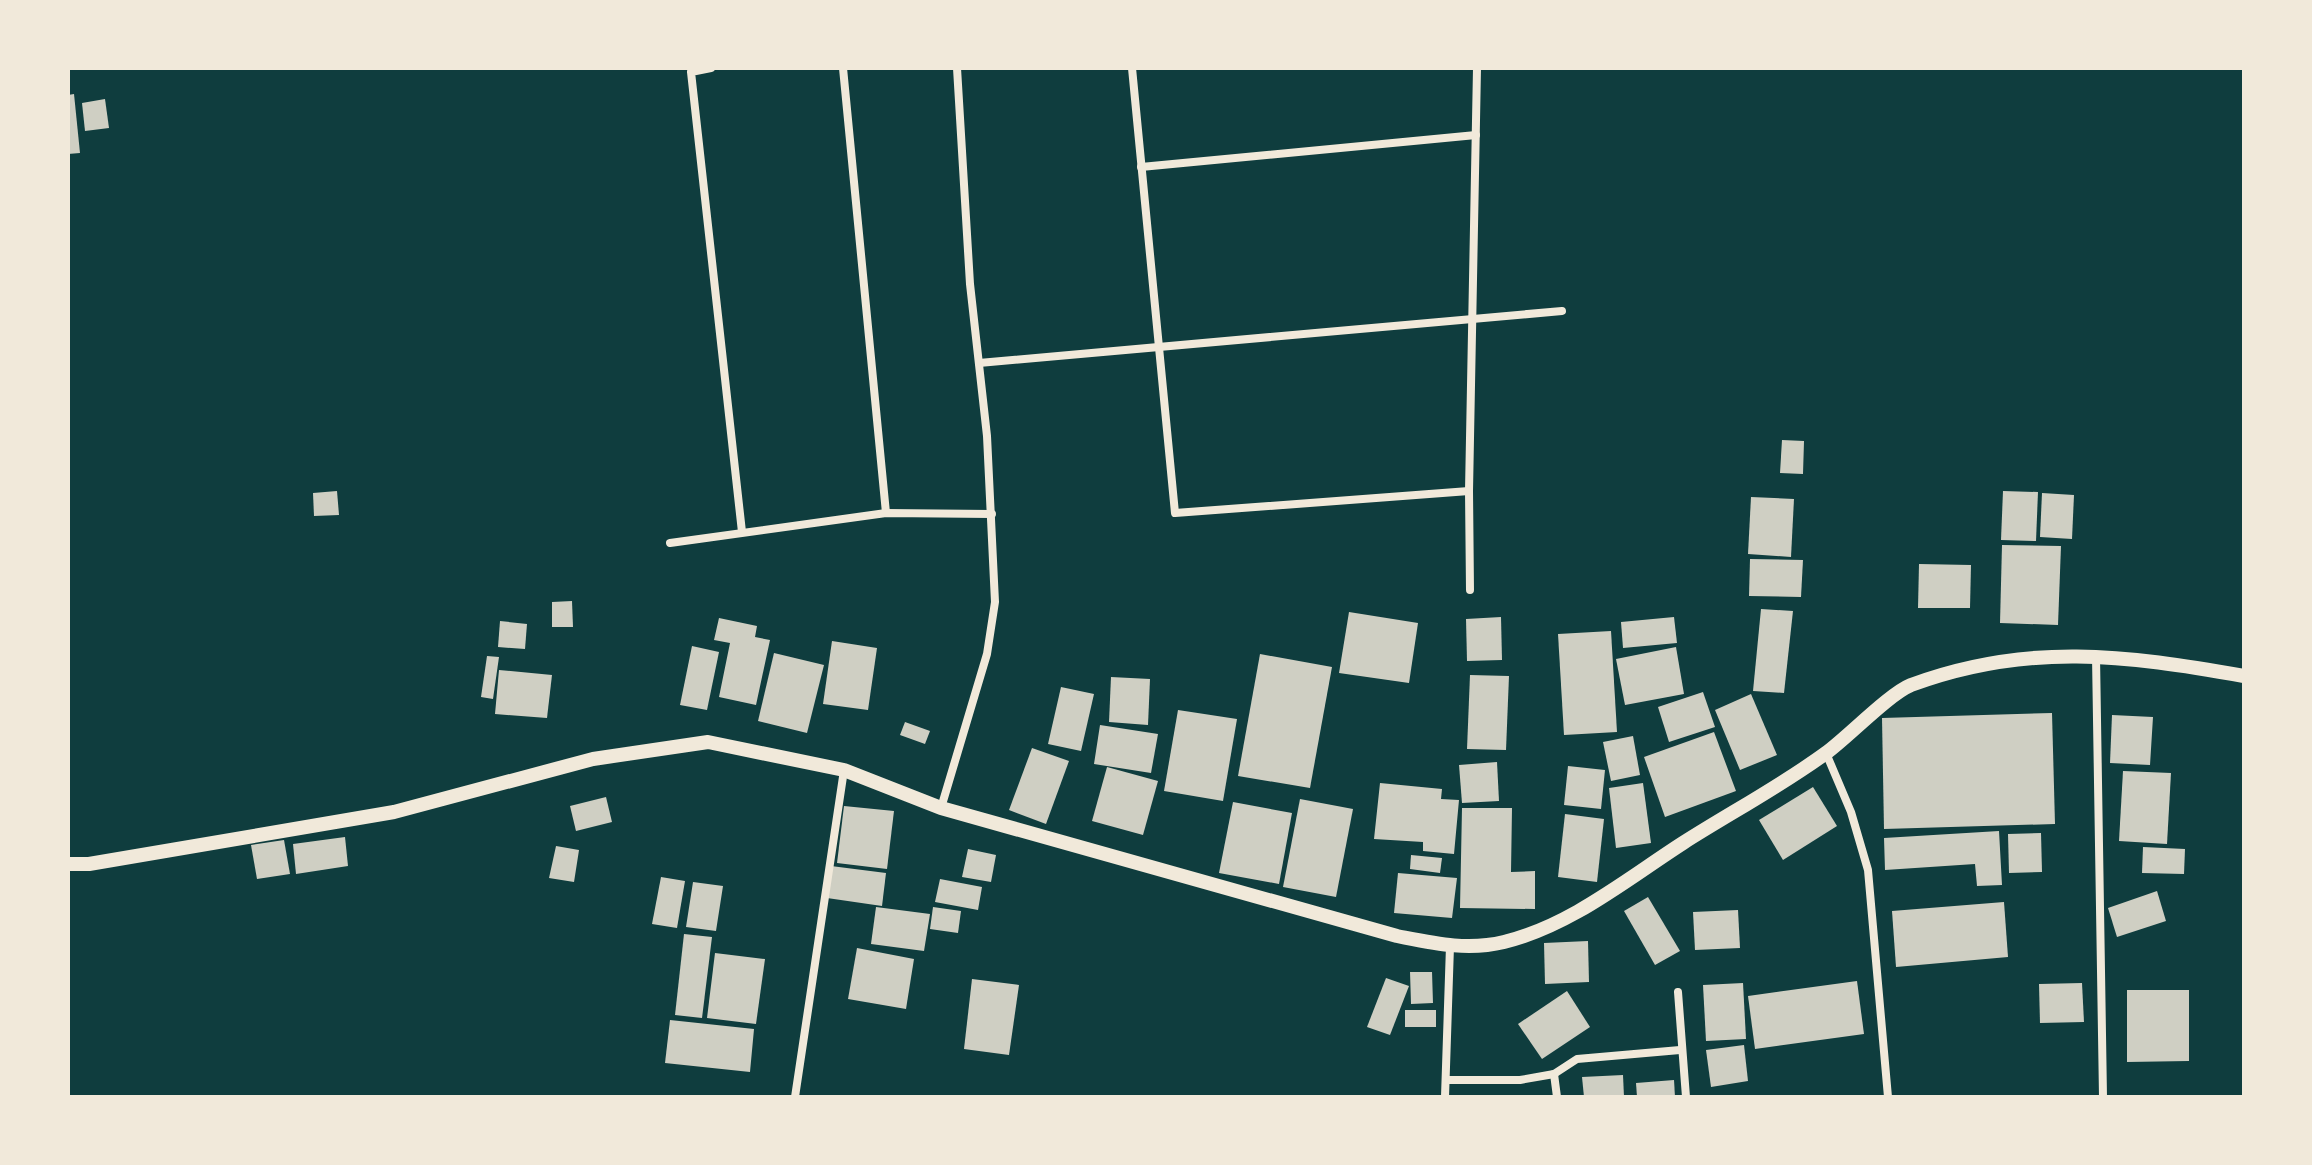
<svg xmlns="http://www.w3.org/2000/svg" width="2312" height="1165" viewBox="0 0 2312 1165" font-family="Poppins,sans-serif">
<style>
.building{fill:#cfcfc3}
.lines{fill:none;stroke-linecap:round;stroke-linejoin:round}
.minor{stroke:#f1e9da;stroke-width:8}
.tertiary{stroke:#f1e9da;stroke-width:14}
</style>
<rect width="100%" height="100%" fill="#0f3d3e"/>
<!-- building -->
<g class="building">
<polygon points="74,94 80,153 68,154 68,95"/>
<polygon points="105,99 109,128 85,131 82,103"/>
<polygon points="1782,440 1804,441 1803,474 1780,473"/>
<polygon points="337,491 339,515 314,516 313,493"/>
<polygon points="2003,491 2038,492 2036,541 2001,540"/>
<polygon points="2042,493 2074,495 2072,539 2040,537"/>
<polygon points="1751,497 1794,499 1791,557 1748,554"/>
<polygon points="2002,545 2061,546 2058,625 2000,623"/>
<polygon points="1750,559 1803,560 1801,597 1749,596"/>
<polygon points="1919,564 1971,565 1970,608 1918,608"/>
<polygon points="572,601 573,627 552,627 552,602"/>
<polygon points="1761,609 1793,611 1784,693 1753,691"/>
<polygon points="1349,612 1418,623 1409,683 1339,673"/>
<polygon points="1501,617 1502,660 1467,661 1466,619"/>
<polygon points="1674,617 1677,643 1623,648 1621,622"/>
<polygon points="719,618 757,626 755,637 770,640 756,705 719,697 730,643 714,640"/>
<polygon points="500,621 527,624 525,649 498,647"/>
<polygon points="1611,631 1617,732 1564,735 1558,634"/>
<polygon points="832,641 877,648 868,710 823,704"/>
<polygon points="692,646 719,652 707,710 680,705"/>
<polygon points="1676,647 1684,694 1625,705 1616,659"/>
<polygon points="774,653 824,665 807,733 758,721"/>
<polygon points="1260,654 1332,667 1310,788 1238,776"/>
<polygon points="487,656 499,657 493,699 481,697"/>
<polygon points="499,670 552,675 547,718 495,714"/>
<polygon points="1470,675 1509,676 1506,750 1467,749"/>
<polygon points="1111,677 1150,679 1148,725 1109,722"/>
<polygon points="1061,687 1094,694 1081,751 1048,744"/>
<polygon points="1703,692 1715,727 1669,742 1658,707"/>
<polygon points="1751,694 1777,755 1740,770 1715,710"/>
<polygon points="1178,710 1237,719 1223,801 1164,791"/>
<polygon points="2052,713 2055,824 1884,829 1882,718"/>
<polygon points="2112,715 2153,717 2150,765 2110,763"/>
<polygon points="905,722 930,731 925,744 900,735"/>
<polygon points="1100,725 1158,734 1151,773 1094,764"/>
<polygon points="1714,732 1736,791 1665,817 1644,757"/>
<polygon points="1633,736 1640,775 1611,781 1603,742"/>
<polygon points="1032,748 1069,761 1046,824 1009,810"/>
<polygon points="1497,762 1499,801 1462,803 1459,765"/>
<polygon points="1568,766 1605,770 1601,809 1564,805"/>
<polygon points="1107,767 1158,781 1143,835 1092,821"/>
<polygon points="2123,771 2171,773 2167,844 2119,841"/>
<polygon points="1380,783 1442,789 1441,799 1459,800 1454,854 1423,851 1423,842 1374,839"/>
<polygon points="1643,783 1651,843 1616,848 1609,788"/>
<polygon points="1813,787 1837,826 1783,860 1759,820"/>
<polygon points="606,797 612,822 576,831 570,806"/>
<polygon points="1300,799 1353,809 1336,897 1283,887"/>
<polygon points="1233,802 1292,813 1279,884 1219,873"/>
<polygon points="844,806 894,811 887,869 837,863"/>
<polygon points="1462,808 1512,808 1511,872 1535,871 1535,909 1460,908"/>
<polygon points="1565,814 1604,819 1597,882 1558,877"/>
<polygon points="1999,831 2002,885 1977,886 1975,864 1885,870 1884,838"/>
<polygon points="2041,833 2042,872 2009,873 2008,834"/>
<polygon points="345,837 348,866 296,874 293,844"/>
<polygon points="284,840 290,874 257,879 251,845"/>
<polygon points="556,846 579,850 574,882 549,878"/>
<polygon points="2143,847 2185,849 2184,874 2142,873"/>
<polygon points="968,849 996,855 991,882 962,877"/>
<polygon points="1411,855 1442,858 1440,873 1410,869"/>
<polygon points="831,866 886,873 882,906 827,898"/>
<polygon points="1398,873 1457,878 1452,918 1394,913"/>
<polygon points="661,877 685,881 677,928 652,924"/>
<polygon points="940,879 982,887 978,910 935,902"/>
<polygon points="693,882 723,886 716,931 686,927"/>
<polygon points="2157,891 2166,921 2117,937 2108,908"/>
<polygon points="1648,897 1680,951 1655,965 1624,911"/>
<polygon points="2004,902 2008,957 1896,967 1892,911"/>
<polygon points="876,907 930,914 924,951 871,944"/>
<polygon points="933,907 961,911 958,933 930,929"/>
<polygon points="1738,910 1740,948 1695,950 1693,912"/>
<polygon points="684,934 712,937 702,1018 675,1015"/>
<polygon points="1588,941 1589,982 1545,984 1544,943"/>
<polygon points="857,948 914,959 906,1009 848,999"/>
<polygon points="715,953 765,959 756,1024 707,1018"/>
<polygon points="1410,972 1432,972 1433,1003 1411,1004"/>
<polygon points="1386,978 1409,986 1390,1035 1367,1027"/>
<polygon points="972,979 1019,985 1009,1055 964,1049"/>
<polygon points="1857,981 1864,1034 1755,1049 1748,996"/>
<polygon points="1743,983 1746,1039 1706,1041 1703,985"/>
<polygon points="2082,983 2084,1022 2040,1023 2039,984"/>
<polygon points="2127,990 2189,990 2189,1061 2127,1062"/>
<polygon points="1567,991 1590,1027 1542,1059 1518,1024"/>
<rect x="1405" y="1010" width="31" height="17"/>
<polygon points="670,1020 754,1029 750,1072 665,1063"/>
<polygon points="1744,1045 1748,1081 1711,1087 1706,1050"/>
<polygon points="1623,1075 1624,1097 1584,1097 1582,1077"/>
<polygon points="1674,1080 1675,1097 1637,1097 1636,1083"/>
</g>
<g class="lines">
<!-- minor -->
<g class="minor">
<polyline points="711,68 691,72 742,532"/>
<polyline points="843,68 886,513"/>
<polyline points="1132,68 1175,513 1469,491"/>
<polyline points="1141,167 1476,135"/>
<polyline points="979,363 1562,311"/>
<polyline points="670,543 886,513 992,514"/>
<polyline points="1470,590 1469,491 1477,68"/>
<polyline points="2096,656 2103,1097"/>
<polyline points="1826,753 1851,812 1868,870 1888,1097"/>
<polyline points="941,808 987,654 995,602 987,436 970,284 957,68"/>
<polyline points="1678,992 1686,1097"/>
<polyline points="1554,1074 1557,1097"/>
<polyline points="1446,1080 1520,1080 1554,1074 1577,1059 1680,1050"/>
<polyline points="795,1097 844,770"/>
<polyline points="1445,1097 1450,946"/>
</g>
<!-- tertiary -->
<path class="tertiary" d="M68 864H89L394 812 593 759 708 742 844 770 941 808 1397 936C1433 943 1467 951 1504 942 1570 926 1627 879 1683 843 1730 813 1781 786 1826 753 1848 737 1889 694 1911 685 2027 642 2126 655 2244 676"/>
</g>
<!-- border -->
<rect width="2312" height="1165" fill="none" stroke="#f1e9da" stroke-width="140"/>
</svg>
